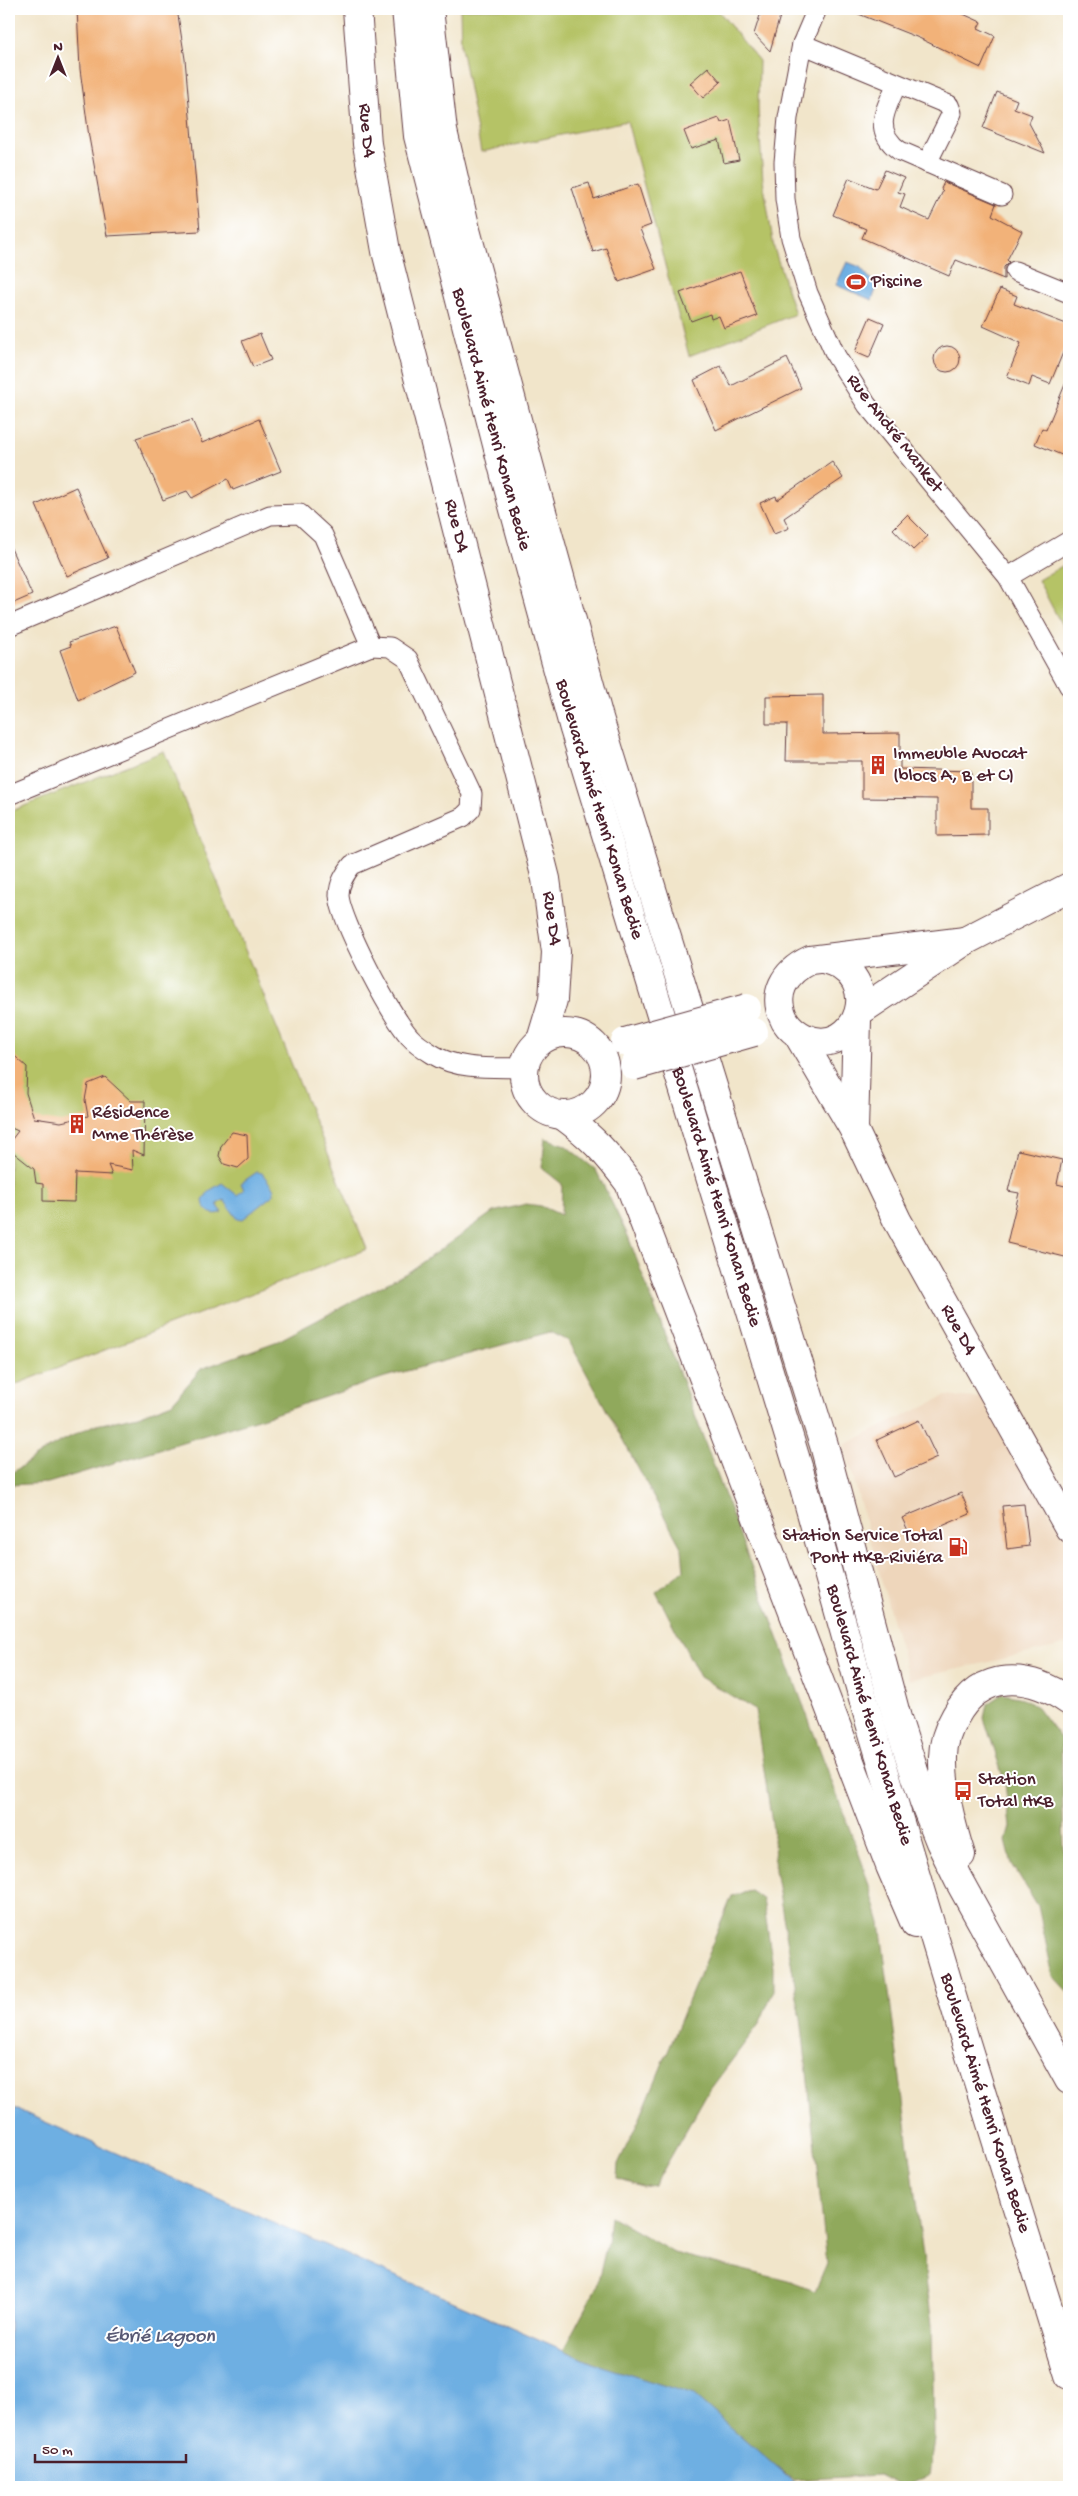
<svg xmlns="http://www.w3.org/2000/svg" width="1078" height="2496" viewBox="0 0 1078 2496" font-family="'Gochi Hand',sans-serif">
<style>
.built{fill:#eed6bb}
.green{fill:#b5c366;stroke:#807148}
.forest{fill:#90a95b;stroke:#6d6443}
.water{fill:#6eafe2;stroke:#5c6786}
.building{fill:#f2b279}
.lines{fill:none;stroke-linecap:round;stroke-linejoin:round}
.minor-casing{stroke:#633d43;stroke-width:21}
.secondary-casing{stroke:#633d43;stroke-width:30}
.motorway-casing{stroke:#633d43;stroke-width:30}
.minor{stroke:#fff;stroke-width:19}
.secondary{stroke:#fff;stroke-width:28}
.motorway{stroke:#fff;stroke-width:28}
.secondary-bridge-casing{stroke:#633d43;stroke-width:30;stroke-linecap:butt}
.secondary-bridge{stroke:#fff;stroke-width:28}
.labels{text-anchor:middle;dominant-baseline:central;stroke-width:4;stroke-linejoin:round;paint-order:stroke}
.street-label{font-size:19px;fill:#4a1f2b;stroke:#fff}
.poi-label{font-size:19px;fill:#4a1f2b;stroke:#fff;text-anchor:start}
.water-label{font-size:20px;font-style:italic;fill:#585974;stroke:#fff}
</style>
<rect width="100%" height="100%" fill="#fff"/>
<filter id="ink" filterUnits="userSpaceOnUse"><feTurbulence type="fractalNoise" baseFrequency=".02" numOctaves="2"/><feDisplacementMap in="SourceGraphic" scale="10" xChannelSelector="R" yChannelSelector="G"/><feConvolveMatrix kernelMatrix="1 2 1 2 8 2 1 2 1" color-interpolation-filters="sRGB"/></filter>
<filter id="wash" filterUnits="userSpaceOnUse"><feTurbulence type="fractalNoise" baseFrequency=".0096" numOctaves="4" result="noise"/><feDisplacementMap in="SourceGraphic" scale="20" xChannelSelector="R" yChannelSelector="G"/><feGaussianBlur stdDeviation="1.12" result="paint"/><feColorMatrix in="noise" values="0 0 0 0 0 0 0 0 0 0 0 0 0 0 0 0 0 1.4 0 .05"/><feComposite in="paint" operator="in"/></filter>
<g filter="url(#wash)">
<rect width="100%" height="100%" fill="#f1e5ca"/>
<!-- built -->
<polygon class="built" points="945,1396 981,1398 1067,1541 1069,1553 1069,1644 909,1680 844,1445"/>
<!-- green -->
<g class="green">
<polygon points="460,9 717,9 759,61 758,110 763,180 774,248 795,314 689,356 627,121 481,152 461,47"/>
<polygon points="1069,562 1069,639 1038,580"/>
<polygon points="164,751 367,1249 9,1387 9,812"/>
</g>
<!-- forest -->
<g class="forest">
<polygon points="545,1138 565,1145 596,1170 628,1236 863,1865 880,1923 932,2325 934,2438 929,2476 903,2487 879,2475 793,2480 760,2455 593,2363 563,2350 597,2286 607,2243 610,2216 674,2253 788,2281 815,2291 827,2263 802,2025 775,1870 774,1837 755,1710 700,1677 656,1592 684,1570 682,1549 569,1341 550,1332 385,1377 271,1415 48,1483 9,1485 9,1476 13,1472 54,1445 92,1426 138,1416 172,1403 201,1369 278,1341 410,1271 493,1212 526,1204 541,1206 561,1215 562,1184 542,1168"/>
<polygon points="1002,1694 1019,1697 1037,1707 1061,1739 1065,1886 1069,1912 1069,1993 1053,1976 1038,1906 1012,1864 1006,1841 1010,1827 1005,1783 984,1718 987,1704"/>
<polygon points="751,1891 763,1899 773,1967 773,1992 759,2024 706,2095 655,2185 642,2187 617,2179 618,2164 640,2118 732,1896"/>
</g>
<!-- water -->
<g class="water">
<polygon points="847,262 860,267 872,281 879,282 872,300 836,285"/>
<path d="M257 1172 262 1173 274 1189 273 1195 243 1219 237 1218 224 1200 217 1204 222 1212C212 1217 204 1211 203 1200L209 1191 222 1183 237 1195 244 1190 241 1183Z"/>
<polygon points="9,2106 593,2363 694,2395 799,2487 9,2487"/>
</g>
<g id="blocks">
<!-- building -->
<g class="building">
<polygon points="77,9 177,9 185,59 200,231 107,236 89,137 80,69"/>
<polygon points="762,9 782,9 770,51 754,34"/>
<polygon points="846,9 952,9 981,22 978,28 995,36 981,68 919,38"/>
<polygon points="708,67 721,82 703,98 690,83"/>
<polygon points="997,92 1017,100 1014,108 1032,115 1029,123 1045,153 983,128"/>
<polygon points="719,118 721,123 730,120 739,160 724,163 719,140 691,149 684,131"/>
<polygon points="885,170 904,178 898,192 905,194 900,207 929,220 943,191 941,189 944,182 996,204 992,215 1022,231 1007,260 1009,262 1004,267 1004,279 956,260 949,276 862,238 866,229 833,215 849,178 876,189"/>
<polygon points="589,183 594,199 638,184 651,225 640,229 656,269 619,282 606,248 593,252 572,188"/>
<polygon points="740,271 757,316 724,328 719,316 711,319 710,314 691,321 680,293"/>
<polygon points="1000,289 1017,296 1014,304 1069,325 1069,338 1050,384 1032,377 1029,386 1007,377 1021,343 983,326"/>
<polygon points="870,317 884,323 869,358 855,352"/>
<polygon points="260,334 271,360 253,367 242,341"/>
<circle cx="947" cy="359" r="13"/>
<polygon points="787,358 801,388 716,430 694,380 721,366 731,386"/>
<polygon points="1069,375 1069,458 1035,444 1042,428 1046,430"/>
<polygon points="259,419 281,471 233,490 228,479 192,498 187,491 163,500 136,438 192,420 202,443"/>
<polygon points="832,462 843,478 784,518 789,528 774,534 760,503 776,496 777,500"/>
<polygon points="76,487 108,558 67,576 36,505"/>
<polygon points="907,515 928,536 913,550 893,529"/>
<polygon points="9,544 32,595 9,605"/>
<polygon points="116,626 135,672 78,700 60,650 71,646 69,642"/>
<polygon points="823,695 823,734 900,733 900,769 971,771 971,808 988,808 988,835 937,836 937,799 862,798 862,761 786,761 787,724 766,724 766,696"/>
<polygon points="9,1051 27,1067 26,1093 34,1118 61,1122 88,1116 85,1100 88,1084 105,1077 131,1101 145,1101 144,1155 132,1150 133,1170 108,1165 112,1175 75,1173 74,1202 43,1201 43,1184 36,1183 34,1169 9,1149 9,1143 18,1131 9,1127"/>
<polygon points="232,1132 247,1135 248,1159 238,1168 224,1164 219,1156 221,1146"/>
<polygon points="1018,1150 1062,1160 1057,1184 1069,1187 1069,1258 1007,1243 1019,1193 1008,1191"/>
<polygon points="919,1420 937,1458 894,1477 877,1440"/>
<polygon points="961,1493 970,1514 912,1539 902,1518"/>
<polygon points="1024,1504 1029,1546 1007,1549 1002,1506"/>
</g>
</g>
</g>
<g filter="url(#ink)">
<use href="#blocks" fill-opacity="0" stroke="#633d43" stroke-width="1"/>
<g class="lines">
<!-- minor casing -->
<g class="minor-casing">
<g id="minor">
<polyline points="817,9 802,44 788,118 784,162 785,199 791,238 808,293 836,356 867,405 1008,577 1069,686"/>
<polyline points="802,44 949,105 952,113 927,163"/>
<path d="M897 84C885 110 872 131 900 151L1002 195"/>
<polyline points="1015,271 1069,293"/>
<polyline points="1008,577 1069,541"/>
<polyline points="9,626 270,515 300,514 323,535 371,646"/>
<path d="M9 795 371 646 390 647 408 659 472 794 471 809 463 817 352 865C345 874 339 883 339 895 340 920 392 1018 410 1037 416 1044 426 1050 434 1055 460 1071 495 1067 524 1068"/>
</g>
</g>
<!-- secondary casing -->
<g class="secondary-casing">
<g id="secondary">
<path id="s1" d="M357 9 367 144 386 251 546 879 556 952 553 1000 541 1040"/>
<path d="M823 959C889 975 857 1060 805 1038 797 1034 790 1029 785 1021 771 995 784 972 810 960L965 941"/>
<polyline points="860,1011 965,941 1069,887"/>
<circle cx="565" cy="1074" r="41"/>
<path id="s2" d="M798 1035 854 1130 897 1220 1069 1528"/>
<polyline points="854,1130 857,1020"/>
</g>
</g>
<!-- motorway casing -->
<g class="motorway-casing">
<g id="motorway">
<path id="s3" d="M406 9 418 136 506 480 574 729 800 1473 870 1723 966 2043 1069 2375"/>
<polyline points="429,9 443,131 466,230 531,472 599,718 824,1445 897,1718 924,1802 940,1842 958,1879 1069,2080"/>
<path d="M562 1115C592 1137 607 1153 629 1183L890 1866 915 1924"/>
<path d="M961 1855C951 1824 942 1790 943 1757 943 1744 948 1729 955 1717 981 1669 1029 1673 1069 1701"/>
</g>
</g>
<!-- minor -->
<use href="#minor" class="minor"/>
<!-- secondary -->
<use href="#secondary" class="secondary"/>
<!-- motorway -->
<use href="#motorway" class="motorway"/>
<!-- secondary-bridge casing -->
<g class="secondary-bridge-casing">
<g id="secondary-bridge">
<polyline points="625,1042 747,1008"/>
<polyline points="634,1066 754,1032"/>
</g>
</g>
<!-- secondary-bridge -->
<use href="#secondary-bridge" class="secondary-bridge"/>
</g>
</g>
<!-- icons -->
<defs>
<g id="stadium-bare" transform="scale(1.5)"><path d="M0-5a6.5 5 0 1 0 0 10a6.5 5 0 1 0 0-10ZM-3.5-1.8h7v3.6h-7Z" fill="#c8321e" stroke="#fff" stroke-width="2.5" paint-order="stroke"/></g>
<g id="building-bare" transform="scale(1.5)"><path d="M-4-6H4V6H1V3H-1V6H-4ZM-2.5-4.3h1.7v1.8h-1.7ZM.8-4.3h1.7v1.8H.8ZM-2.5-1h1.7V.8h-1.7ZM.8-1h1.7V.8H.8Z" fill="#c8321e" stroke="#fff" stroke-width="2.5" paint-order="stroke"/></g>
<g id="fuel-bare" transform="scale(1.5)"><path d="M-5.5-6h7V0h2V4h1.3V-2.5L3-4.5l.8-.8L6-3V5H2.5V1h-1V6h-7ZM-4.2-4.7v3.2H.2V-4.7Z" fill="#c8321e" stroke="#fff" stroke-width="2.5" paint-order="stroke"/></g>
<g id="bus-bare" transform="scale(1.5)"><path d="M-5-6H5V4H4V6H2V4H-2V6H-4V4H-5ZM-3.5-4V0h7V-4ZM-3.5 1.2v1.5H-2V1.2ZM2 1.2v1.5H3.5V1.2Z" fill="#c8321e" stroke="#fff" stroke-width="2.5" paint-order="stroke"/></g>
</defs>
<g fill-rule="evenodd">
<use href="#stadium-bare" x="856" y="282"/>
<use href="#building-bare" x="878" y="765"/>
<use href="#building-bare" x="77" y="1124"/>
<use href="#fuel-bare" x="958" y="1547"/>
<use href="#bus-bare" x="963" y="1791"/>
</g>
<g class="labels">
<!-- street labels -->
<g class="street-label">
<text stroke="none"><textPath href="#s1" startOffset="122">Rue D4</textPath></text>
<text stroke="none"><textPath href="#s3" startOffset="420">Boulevard Aimé Henri Konan Bedie</textPath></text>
<text transform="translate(894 434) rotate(52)">Rue André Manket</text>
<text stroke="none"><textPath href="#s1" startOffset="528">Rue D4</textPath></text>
<text stroke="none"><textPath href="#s3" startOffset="825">Boulevard Aimé Henri Konan Bedie</textPath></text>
<text stroke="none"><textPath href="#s1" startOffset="932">Rue D4</textPath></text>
<text stroke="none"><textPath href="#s3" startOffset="1230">Boulevard Aimé Henri Konan Bedie</textPath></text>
<text stroke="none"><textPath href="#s2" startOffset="336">Rue D4</textPath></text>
<text stroke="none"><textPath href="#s3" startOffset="1770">Boulevard Aimé Henri Konan Bedie</textPath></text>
<text stroke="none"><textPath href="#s3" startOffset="2175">Boulevard Aimé Henri Konan Bedie</textPath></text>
</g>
<!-- poi labels -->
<g class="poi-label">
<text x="871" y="282">Piscine</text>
<text x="893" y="754">Immeuble Avocat<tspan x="893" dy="22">(blocs A, B et C)</tspan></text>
<text x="92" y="1113">Résidence<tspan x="92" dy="22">Mme Thérèse</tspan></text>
<text x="943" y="1536" text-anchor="end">Station Service Total<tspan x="943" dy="22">Pont HKB-Riviéra</tspan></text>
<text x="978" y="1780">Station<tspan x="978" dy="22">Total HKB</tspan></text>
</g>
<!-- water labels -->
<g class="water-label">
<text x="160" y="2337">Ébrié Lagoon</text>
</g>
</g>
<!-- margin -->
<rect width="1078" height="2496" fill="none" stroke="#fff" stroke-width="30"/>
<!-- north arrow -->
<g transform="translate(58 58)" stroke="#ffffff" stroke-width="4" paint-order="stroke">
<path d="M0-4L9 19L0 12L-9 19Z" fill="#4a1f2b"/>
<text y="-8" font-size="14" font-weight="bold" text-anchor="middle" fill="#4a1f2b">N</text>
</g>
<!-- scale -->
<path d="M35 2454v8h151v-8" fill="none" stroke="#4a1f2b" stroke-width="2.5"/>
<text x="42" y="2454" font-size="15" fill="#4a1f2b" stroke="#ffffff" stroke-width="4" paint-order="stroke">50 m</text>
</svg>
